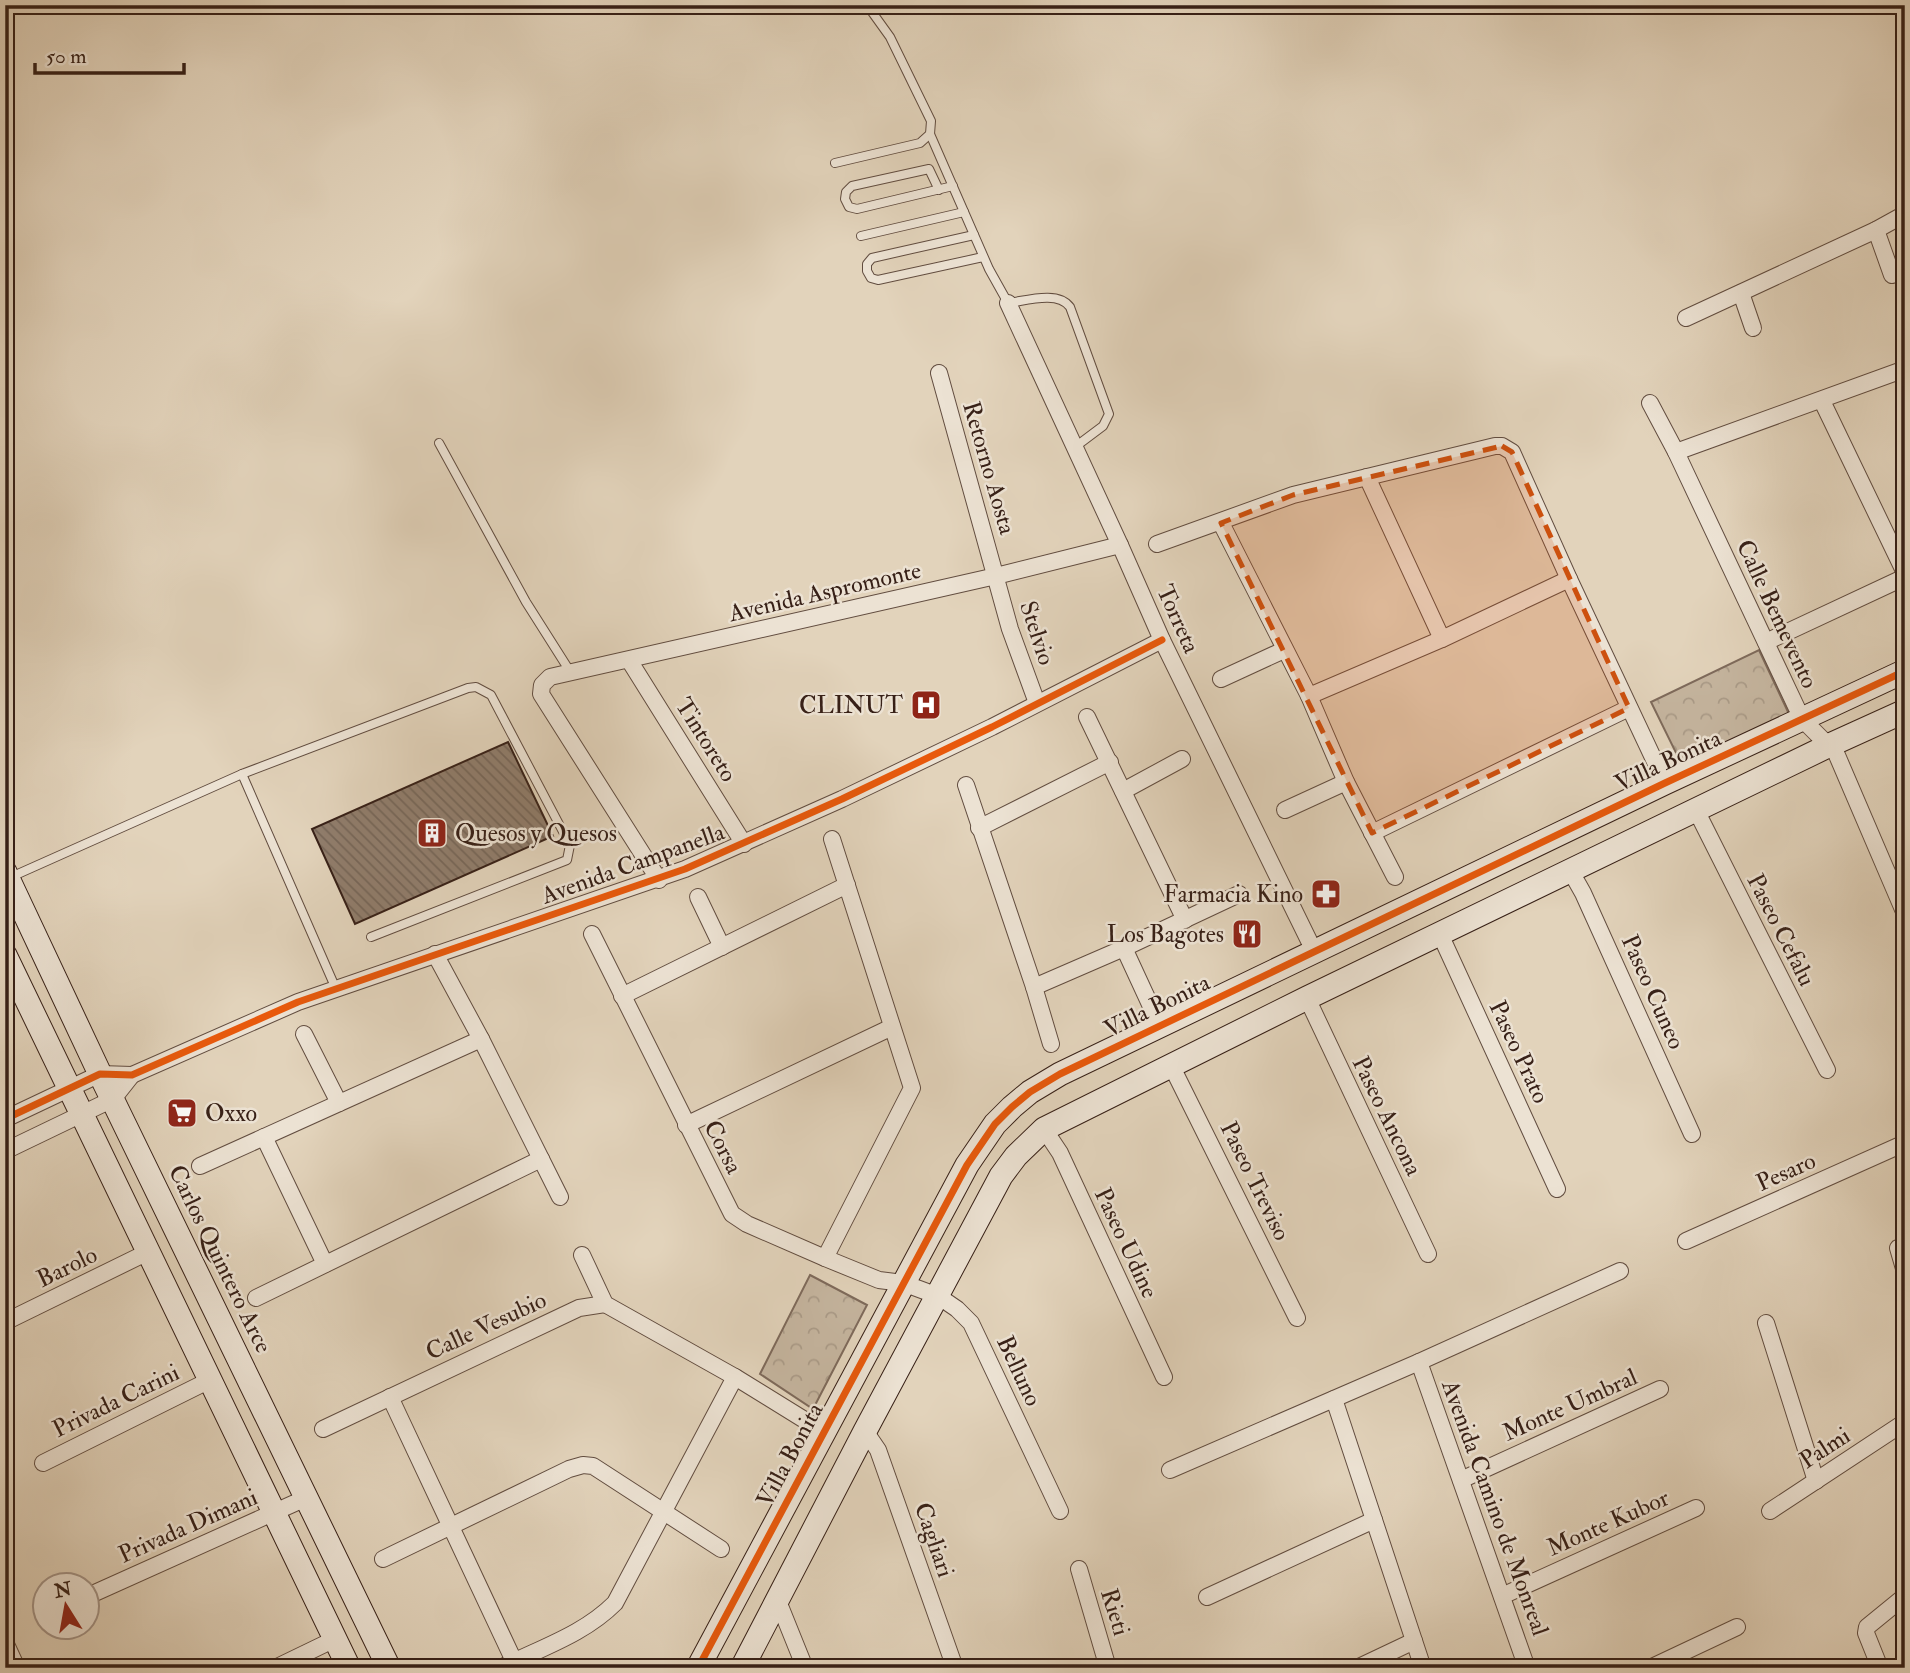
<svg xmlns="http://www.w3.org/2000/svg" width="1910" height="1673" viewBox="0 0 1910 1673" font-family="'IM FELL Double Pica',serif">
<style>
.park{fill:url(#park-crowns);stroke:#7e6a5b;stroke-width:2}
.building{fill:url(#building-back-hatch);stroke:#372017;stroke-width:2}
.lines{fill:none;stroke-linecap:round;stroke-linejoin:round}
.lane-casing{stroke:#624d40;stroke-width:10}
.street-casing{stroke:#624d40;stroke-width:18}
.secondary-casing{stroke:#372017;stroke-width:25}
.lane{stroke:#ece2d3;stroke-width:8}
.street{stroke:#ece2d3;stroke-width:16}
.secondary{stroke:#ece2d3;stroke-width:23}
.cycleway-casing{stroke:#ece2d3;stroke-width:11}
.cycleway{stroke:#e8590c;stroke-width:7}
.marked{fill:#cd500e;fill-opacity:0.2;stroke:#cd500e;stroke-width:5;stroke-dasharray:14 9;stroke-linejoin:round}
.labels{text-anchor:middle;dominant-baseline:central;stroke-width:5;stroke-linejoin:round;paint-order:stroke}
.street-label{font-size:24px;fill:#372017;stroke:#ece2d3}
.poi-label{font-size:24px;fill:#372017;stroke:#ece2d3;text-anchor:end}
</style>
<defs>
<pattern id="park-crowns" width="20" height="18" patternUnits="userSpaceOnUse" patternTransform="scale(1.75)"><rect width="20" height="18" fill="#c5b59f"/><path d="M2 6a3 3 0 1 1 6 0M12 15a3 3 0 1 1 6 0" fill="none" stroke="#aa9b88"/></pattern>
<pattern id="building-back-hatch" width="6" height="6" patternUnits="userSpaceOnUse" patternTransform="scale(1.75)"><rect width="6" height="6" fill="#907d6c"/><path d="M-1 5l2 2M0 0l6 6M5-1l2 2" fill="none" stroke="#766658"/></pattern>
</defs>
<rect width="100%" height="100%" fill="#e2d3bb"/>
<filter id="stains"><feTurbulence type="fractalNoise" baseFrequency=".00286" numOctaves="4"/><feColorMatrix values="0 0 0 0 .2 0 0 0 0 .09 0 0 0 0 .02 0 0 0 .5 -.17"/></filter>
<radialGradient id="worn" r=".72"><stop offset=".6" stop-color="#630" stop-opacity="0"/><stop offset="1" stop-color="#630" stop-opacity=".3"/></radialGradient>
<!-- park -->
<g class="park">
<polygon points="1759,650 1789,714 1682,765 1651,702"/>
<polygon points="810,1275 867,1305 813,1409 760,1374"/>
</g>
<!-- building -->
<g class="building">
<polygon points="931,693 938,710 921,717 914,700"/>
<polygon points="508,742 553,836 355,924 312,829"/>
</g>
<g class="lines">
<!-- lane casing -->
<g class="lane-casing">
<g id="lane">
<path d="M930 134 989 269 1008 303C1025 301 1058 290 1070 307L1109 414 1103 426 1075 447"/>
<polyline points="835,163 920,143 930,134 931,121 890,37 867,5"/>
<polyline points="939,190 929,169 852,186 846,192 845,199 849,207 857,209 953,186"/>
<polyline points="974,235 872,258 867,264 867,271 871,278 878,280 983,257"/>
<polyline points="861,236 964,212"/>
<polyline points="439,443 526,602 571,673"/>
<polyline points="242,774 336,989"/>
<polyline points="11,877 242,774 468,688 476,687 491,695 570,845 567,860 371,937"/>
</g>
</g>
<!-- street casing -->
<g class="street-casing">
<g id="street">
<polyline points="1876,230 1892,275"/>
<polyline points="1741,293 1753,328"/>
<polyline points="1008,303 1120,545 1162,640 1314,951"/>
<polyline points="1686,318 1876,230 1905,214"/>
<polyline points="939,373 1010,629 1037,703"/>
<polyline points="1822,401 1905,573"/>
<polyline points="1650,403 1676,452 1802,719 1836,753 1905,914"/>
<polyline points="1676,452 1905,369"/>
<polyline points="1367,477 1442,639"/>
<polyline points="1221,523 1309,696 1346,782 1395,877"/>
<polyline points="1157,544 1293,495 1495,446 1502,446 1512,452 1569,579 1665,783"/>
<polyline points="1766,642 1905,577"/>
<polyline points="629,660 744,844"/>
<polyline points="1221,679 1284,650"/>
<polyline points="1309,696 1442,639 1569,579"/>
<polyline points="1087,717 1185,920"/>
<polyline points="966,785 1034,987 1051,1044"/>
<polyline points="1123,791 1182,759"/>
<polyline points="1285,810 1346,782"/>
<polyline points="1696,810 1827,1070"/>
<polyline points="979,828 1110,762"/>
<polyline points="1372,833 1629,708"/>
<polyline points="1570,870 1583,893 1692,1134"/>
<polyline points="659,880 541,694 542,685 550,677 996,576 1120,545"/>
<polyline points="698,897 722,947"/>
<polyline points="592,934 732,1214 747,1224 825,1258 879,1280 903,1283 938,1296 957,1309 971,1323 1060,1511"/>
<polyline points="1440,934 1557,1189"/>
<polyline points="1124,948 1160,1026"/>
<polyline points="435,954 481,1039 560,1197"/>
<polyline points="1034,987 1124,948 1239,894"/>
<polyline points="622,996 847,885"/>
<polyline points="1307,998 1428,1254"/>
<polyline points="304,1034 339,1103"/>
<polyline points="1171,1065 1297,1318"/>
<polyline points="5,1119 100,1074 132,1075 298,1002 685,869 842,799 992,727 1162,640"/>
<polyline points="686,1125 892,1027"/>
<polyline points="1044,1129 1060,1153 1164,1377"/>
<polyline points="264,1137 325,1264"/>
<polyline points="5,1151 113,1099 132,1075"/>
<polyline points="200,1166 481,1039"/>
<polyline points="1686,1241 1905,1143"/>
<polyline points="1898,1248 1905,1272"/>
<polyline points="582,1255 605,1304 735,1377 824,1432"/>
<polyline points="825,1258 912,1088 832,839"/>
<polyline points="256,1298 541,1159"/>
<polyline points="5,1322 148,1252"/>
<polyline points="1766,1323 1816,1481"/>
<polyline points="1419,1362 1527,1668"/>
<polyline points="390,1397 514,1661"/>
<polyline points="1334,1399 1423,1668"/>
<polyline points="323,1429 579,1308 605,1304"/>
<polyline points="865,1431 878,1450 955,1668"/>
<polyline points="43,1463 210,1380"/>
<polyline points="1170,1470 1419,1362 1620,1271"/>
<polyline points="1461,1480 1660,1389"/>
<polyline points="1770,1511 1905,1422"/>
<polyline points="383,1559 569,1469 583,1465 593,1466 721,1549"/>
<polyline points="1079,1569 1108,1668"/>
<polyline points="88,1596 306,1498"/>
<polyline points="1502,1596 1696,1508"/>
<polyline points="1207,1597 1374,1520"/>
<polyline points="778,1601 805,1668"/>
<polyline points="5,1642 17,1668"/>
<polyline points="275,1668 335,1639"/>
<path d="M501 1668C540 1648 583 1635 615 1603L735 1377"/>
<polyline points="1357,1668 1414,1641"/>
<polyline points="1650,1668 1737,1627"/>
<polyline points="1880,1668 1866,1633 1867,1627 1905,1596"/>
</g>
</g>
<!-- secondary casing -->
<g class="secondary-casing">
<g id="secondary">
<polyline points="5,872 100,1074 389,1668"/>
<polyline points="5,955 349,1668"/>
<polyline points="698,1668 967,1165 995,1124 1012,1107 1030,1092 1060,1074 1665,783 1905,671"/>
<polyline points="742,1668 865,1431 1001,1176 1016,1156 1044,1129 1307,998 1830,745 1905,711"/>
</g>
</g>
<!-- lane -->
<use href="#lane" class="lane"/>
<!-- street -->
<use href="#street" class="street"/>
<!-- secondary -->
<use href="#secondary" class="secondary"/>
<!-- cycleway casing -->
<g class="cycleway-casing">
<g id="cycleway">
<polyline points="5,1119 100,1074 132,1075 298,1002 685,869 842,799 992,727 1162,640"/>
<polyline points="698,1668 967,1165 995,1124 1012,1107 1030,1092 1060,1074 1665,783 1905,671"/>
</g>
</g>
<!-- cycleway -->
<use href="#cycleway" class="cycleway"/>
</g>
<!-- marked area -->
<path class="marked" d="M1502 446 1512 452 1629 708 1372 833 1221 523 1293 495Z"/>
<!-- icons -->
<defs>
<g id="hospital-square" transform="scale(1.575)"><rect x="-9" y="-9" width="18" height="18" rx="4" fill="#8f2418" stroke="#ece2d3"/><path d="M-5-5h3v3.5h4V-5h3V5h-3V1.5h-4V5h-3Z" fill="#fff"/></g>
<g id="building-square" transform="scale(1.575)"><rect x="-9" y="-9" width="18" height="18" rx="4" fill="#8f2418" stroke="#ece2d3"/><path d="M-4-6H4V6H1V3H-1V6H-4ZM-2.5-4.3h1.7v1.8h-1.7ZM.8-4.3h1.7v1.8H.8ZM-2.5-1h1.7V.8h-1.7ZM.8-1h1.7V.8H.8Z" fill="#fff"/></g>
<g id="pharmacy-square" transform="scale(1.575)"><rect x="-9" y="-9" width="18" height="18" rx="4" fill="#8f2418" stroke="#ece2d3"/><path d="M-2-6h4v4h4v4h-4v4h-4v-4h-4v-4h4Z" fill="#fff"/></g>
<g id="restaurant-square" transform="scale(1.575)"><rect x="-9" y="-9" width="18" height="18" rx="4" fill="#8f2418" stroke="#ece2d3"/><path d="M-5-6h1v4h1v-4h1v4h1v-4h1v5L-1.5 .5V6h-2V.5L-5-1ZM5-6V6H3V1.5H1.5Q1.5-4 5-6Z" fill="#fff"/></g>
<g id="supermarket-square" transform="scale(1.575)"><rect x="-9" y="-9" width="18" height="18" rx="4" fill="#8f2418" stroke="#ece2d3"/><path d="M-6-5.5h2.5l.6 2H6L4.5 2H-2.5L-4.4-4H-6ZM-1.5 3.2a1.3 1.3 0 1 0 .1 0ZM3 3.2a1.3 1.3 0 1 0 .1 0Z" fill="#fff"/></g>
</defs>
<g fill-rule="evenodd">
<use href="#hospital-square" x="926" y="705"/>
<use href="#building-square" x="432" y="833"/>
<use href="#pharmacy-square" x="1326" y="894"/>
<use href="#restaurant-square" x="1247" y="934"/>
<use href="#supermarket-square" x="182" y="1113"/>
</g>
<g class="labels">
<!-- street labels -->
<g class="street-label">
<text transform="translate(989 468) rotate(74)">Retorno Aosta</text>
<text transform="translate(825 592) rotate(-13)">Avenida Aspromonte</text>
<text transform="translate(1777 614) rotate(65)">Calle Bemevento</text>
<text transform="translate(1178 619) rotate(66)">Torreta</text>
<text transform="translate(1037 633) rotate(72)">Stelvio</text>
<text transform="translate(706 740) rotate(58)">Tintoreto</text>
<text transform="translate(1668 761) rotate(-25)">Villa Bonita</text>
<text transform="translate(633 864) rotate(-20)">Avenida Campanella</text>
<text transform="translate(1781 930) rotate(63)">Paseo Cefalu</text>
<text transform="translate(1653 992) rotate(66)">Paseo Cuneo</text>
<text transform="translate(1157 1006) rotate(-26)">Villa Bonita</text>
<text transform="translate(1519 1052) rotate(65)">Paseo Prato</text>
<text transform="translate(1387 1116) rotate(64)">Paseo Ancona</text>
<text transform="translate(723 1147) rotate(63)">Corsa</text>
<text transform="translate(1786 1172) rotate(-24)">Pesaro</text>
<text transform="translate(1255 1181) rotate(64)">Paseo Treviso</text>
<text transform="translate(1126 1243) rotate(65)">Paseo Udine</text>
<text transform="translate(220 1259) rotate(64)">Carlos Quintero Arce</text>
<text transform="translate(67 1267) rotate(-26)">Barolo</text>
<text transform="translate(486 1326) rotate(-25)">Calle Vesubio</text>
<text transform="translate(1019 1371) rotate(65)">Belluno</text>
<text transform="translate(116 1401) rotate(-26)">Privada Carini</text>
<text transform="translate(1570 1405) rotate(-24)">Monte Umbral</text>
<text transform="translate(1825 1448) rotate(-33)">Palmi</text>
<text transform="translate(790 1455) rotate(-62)">Villa Bonita</text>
<text transform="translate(1495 1508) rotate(70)">Avenida Camino de Monreal</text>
<text transform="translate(1608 1523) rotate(-24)">Monte Kubor</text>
<text transform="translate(188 1526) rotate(-24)">Privada Dimani</text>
<text transform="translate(934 1540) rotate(71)">Cagliari</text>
<text transform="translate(1115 1612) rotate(73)">Rieti</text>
</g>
<!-- poi labels -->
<g class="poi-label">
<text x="903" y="705">CLINUT</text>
<text x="455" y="833" text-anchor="start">Quesos y Quesos</text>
<text x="1303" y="894">Farmacia Kino</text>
<text x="1224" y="934">Los Bagotes</text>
<text x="205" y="1113" text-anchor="start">Oxxo</text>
</g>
</g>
<!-- margin -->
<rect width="1910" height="1673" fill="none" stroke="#e2d3bb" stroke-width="28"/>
<rect x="7" y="7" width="1896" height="1659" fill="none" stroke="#372017" stroke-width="3.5"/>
<rect x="14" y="14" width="1882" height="1645" fill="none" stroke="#372017" stroke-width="2"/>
<!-- north arrow -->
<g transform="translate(66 1606) rotate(349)"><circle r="33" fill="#ece2d3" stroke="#a49488" stroke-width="2"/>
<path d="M0-5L12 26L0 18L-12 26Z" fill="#8f2418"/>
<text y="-10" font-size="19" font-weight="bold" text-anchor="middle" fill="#372017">N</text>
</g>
<!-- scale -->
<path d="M35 63v10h149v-10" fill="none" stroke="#372017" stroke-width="3.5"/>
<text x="46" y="63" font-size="21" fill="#372017" stroke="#ece2d3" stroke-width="5" paint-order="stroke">50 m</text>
<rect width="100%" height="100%" filter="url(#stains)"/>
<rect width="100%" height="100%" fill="url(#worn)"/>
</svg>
